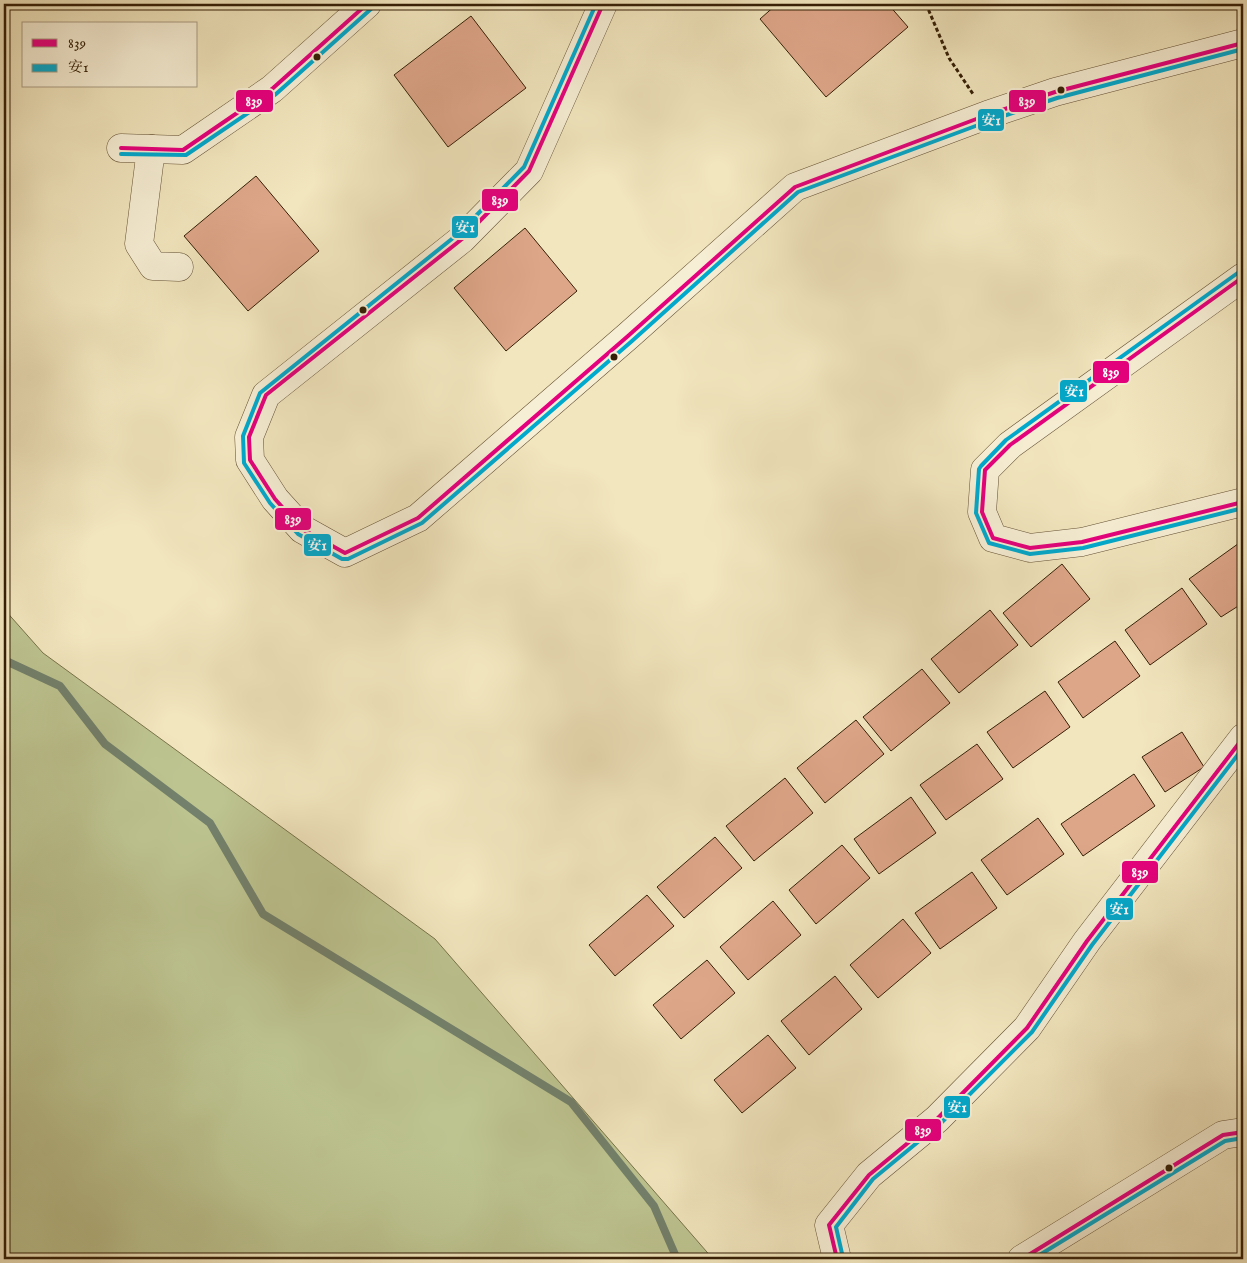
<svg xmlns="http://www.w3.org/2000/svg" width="1247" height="1263" viewBox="0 0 1247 1263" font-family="'IM FELL English','Noto Serif TC',serif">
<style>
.green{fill:#bdc490;stroke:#79724b}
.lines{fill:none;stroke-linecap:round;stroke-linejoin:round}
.stream{stroke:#73806b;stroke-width:8}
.building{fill:#dea689;stroke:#351f06}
.minor-casing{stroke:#645134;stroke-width:29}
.path{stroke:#351f06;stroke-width:3;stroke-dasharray:4 2.5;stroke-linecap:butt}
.minor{stroke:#f7efd5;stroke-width:28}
.bus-1-casing{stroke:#f7efd5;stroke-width:8}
.bus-2-casing{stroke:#f7efd5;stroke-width:8}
.bus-1{stroke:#e5007d;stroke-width:4}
.bus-2{stroke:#00a9ce;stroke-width:4}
.bus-dot{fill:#351f06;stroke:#f7efd5;stroke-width:2}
.line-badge{stroke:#f7efd5;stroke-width:2}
.badge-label{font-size:14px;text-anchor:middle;font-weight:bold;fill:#fff}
</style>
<rect width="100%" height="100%" fill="#f2e6be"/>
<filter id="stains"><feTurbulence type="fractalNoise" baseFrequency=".004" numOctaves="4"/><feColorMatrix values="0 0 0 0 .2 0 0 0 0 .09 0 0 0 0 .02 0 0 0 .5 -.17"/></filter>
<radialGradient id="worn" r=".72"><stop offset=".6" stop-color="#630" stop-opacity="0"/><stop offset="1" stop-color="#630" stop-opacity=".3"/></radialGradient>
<!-- green -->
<polygon class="green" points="4,609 43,653 435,939 713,1259 4,1259"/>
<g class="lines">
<!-- stream -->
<polyline class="stream" points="4,660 60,686 105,744 210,823 263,914 571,1102 654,1206 677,1259"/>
</g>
<!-- building -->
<g class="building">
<polygon points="777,4 888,4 908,27 826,97 760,19"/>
<polygon points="471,16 526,88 448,147 394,75"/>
<polygon points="256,176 319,251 248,311 184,236"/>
<polygon points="525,228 577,291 506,351 454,288"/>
<polygon points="1242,541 1243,543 1243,603 1221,617 1189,579"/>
<polygon points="1062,564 1090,599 1031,647 1003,613"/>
<polygon points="1182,588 1207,624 1150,665 1125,630"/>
<polygon points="990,610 1018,645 959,693 931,659"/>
<polygon points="1115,641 1140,676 1083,718 1058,682"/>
<polygon points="922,669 950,703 891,751 863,717"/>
<polygon points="1045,691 1070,727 1013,768 987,732"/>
<polygon points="856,720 884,754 825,803 797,768"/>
<polygon points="1182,732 1204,767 1165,792 1142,757"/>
<polygon points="977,744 1003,779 946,820 920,785"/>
<polygon points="1134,774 1155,806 1083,856 1061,824"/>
<polygon points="785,778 813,813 754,861 726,826"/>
<polygon points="911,797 936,833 879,874 854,839"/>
<polygon points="1038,818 1064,854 1007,895 981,860"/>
<polygon points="715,837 742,868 684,918 657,887"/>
<polygon points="842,845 870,878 816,924 789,890"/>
<polygon points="972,872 997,908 940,949 915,913"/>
<polygon points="647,895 674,926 615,976 589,945"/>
<polygon points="773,901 801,935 748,980 720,947"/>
<polygon points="903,919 931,953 878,998 850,965"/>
<polygon points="707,960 735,993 681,1039 653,1005"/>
<polygon points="835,976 862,1009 809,1055 781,1021"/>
<polygon points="768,1035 796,1068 742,1113 714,1080"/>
</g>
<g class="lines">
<!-- minor casing -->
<g class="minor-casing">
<g id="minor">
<polyline points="603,4 529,171 462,239 266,395 249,437 250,460 275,499 302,529 345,553 418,518 628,336 795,187 987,115 1055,92 1243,43"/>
<polyline points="121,148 183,150 272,89 367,4"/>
<polyline points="151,149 139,244 153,266 179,267"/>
<polyline points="1243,277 1010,445 985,470 982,512 993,538 1030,548 1082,542 1243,502"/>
<polyline points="837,1259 829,1225 869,1175 937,1119 1027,1028 1087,941 1243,738"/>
<polyline points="1022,1259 1223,1135 1243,1132"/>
</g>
</g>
<!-- path -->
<polyline class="path" points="926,4 949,58 973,94"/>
<!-- minor -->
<use href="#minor" class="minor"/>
<!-- bus-1 casing -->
<g class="bus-1-casing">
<g id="bus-1">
<polyline points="603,4 529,171 462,239 266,395 249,437 250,460 275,499 302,529 345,553 418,518 628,336 795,187 987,115 1055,92 1243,43"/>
<polyline points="121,148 183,150 272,89 367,4"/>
<polyline points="1243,277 1010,445 985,470 982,512 993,538 1030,548 1082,542 1243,502"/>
<polyline points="837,1259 829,1225 869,1175 937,1119 1027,1028 1087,941 1243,738"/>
<polyline points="1022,1259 1223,1135 1243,1132"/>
</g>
</g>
<!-- bus-2 casing -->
<g class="bus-2-casing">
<g id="bus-2">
<polyline points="596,4 524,167 458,234 260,393 243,436 244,463 270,503 298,534 342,559 348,559 422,523 632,341 798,192 989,121 1057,98 1243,49"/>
<polyline points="121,154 186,155 276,94 371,9"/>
<polyline points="1239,272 1006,440 981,466 979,469 976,513 989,543 1030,554 1083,548 1243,508"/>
<polyline points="843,1258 836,1227 873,1179 941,1123 1032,1032 1092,945 1243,748"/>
<polyline points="1033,1259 1225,1141 1243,1138"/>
</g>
</g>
<!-- bus-1 -->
<use href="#bus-1" class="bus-1"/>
<!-- bus-2 -->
<use href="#bus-2" class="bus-2"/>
</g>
<!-- markers -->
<g class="bus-dot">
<circle cx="317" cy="57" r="4.5"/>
<circle cx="1061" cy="90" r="4.5"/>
<circle cx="363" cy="310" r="4.5"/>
<circle cx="614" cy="357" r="4.5"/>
<circle cx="1169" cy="1168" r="4.5"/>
</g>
<g class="line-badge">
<rect x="235" y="89" width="39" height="24" rx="5" fill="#e5007d"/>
<rect x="1008" y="89" width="39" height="24" rx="5" fill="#e5007d"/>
<rect x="977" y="108" width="28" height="24" rx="5" fill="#00a9ce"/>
<rect x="481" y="188" width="38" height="24" rx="5" fill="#e5007d"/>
<rect x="451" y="215" width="28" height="24" rx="5" fill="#00a9ce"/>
<rect x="1092" y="360" width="38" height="24" rx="5" fill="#e5007d"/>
<rect x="1059" y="379" width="29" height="24" rx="5" fill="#00a9ce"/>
<rect x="274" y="507" width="38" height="24" rx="5" fill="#e5007d"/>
<rect x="303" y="533" width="29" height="24" rx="5" fill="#00a9ce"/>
<rect x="1121" y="860" width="38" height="24" rx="5" fill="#e5007d"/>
<rect x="1105" y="897" width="29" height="24" rx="5" fill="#00a9ce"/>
<rect x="943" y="1095" width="28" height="24" rx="5" fill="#00a9ce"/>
<rect x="904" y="1118" width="38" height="24" rx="5" fill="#e5007d"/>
</g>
<g class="badge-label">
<text x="254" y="106">839</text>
<text x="1027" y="106">839</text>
<text x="991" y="125">安1</text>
<text x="500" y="205">839</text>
<text x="465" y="232">安1</text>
<text x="1111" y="377">839</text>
<text x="1074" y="396">安1</text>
<text x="293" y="524">839</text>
<text x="317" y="550">安1</text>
<text x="1140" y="877">839</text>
<text x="1119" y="914">安1</text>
<text x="957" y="1112">安1</text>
<text x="923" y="1135">839</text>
</g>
<!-- margin -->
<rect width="1247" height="1263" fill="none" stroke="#f2e6be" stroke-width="20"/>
<rect x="5" y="5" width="1237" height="1253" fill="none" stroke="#351f06" stroke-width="2.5"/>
<rect x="10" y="10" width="1227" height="1243" fill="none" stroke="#351f06"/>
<!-- legend -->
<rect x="22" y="22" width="175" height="65" fill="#f7efd5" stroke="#a99c82"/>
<rect x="32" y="39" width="25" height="8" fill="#e5007d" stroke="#a99c82"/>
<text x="68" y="48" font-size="15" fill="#351f06">839</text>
<rect x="32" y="64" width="25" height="8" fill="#00a9ce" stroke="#a99c82"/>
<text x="68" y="72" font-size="15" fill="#351f06">安1</text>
<rect width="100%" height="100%" filter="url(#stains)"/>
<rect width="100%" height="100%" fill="url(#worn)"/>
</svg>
